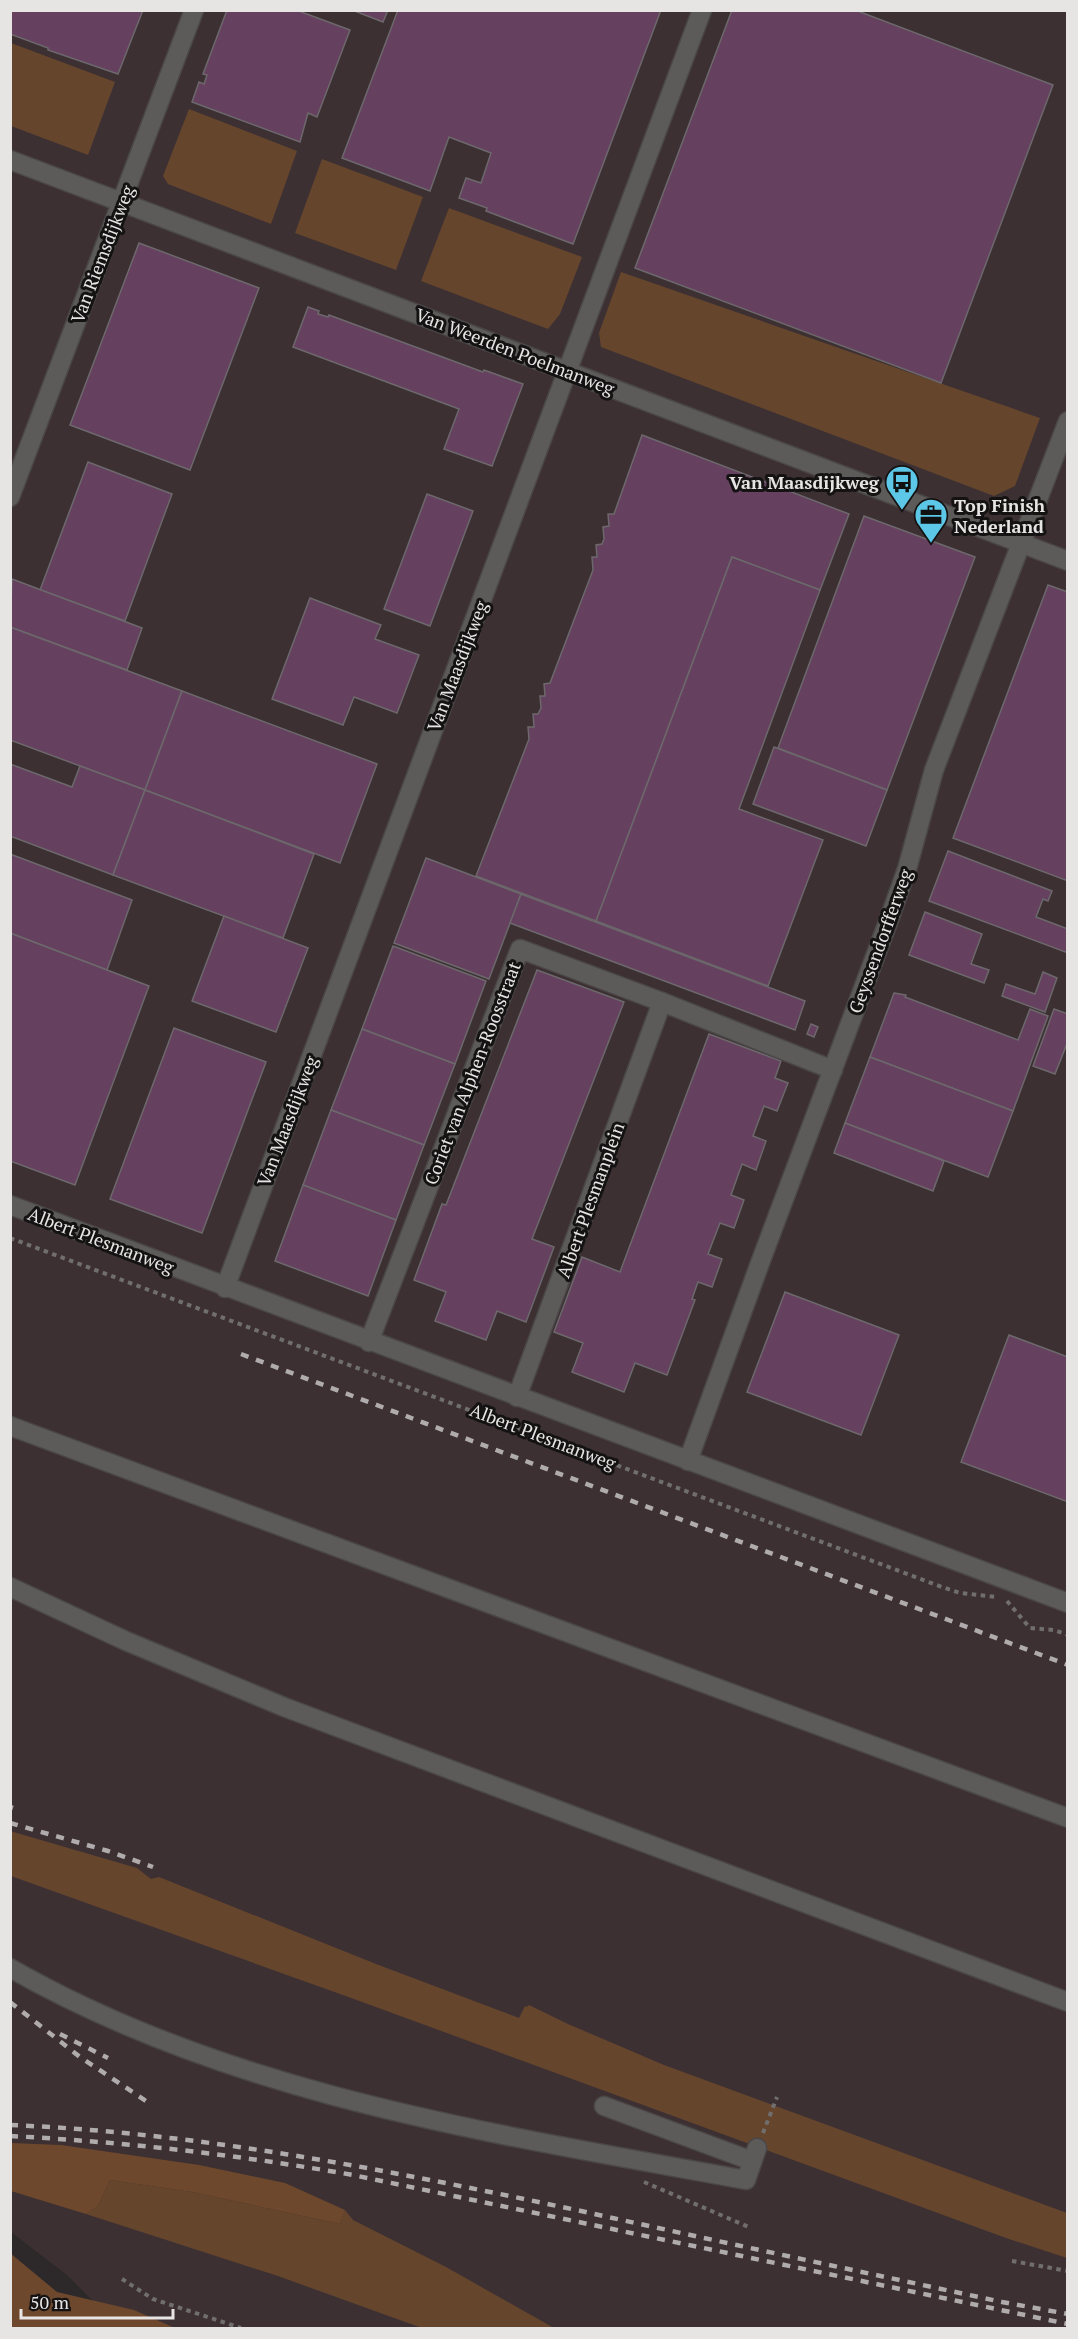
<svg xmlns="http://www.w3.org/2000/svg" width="1078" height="2339" viewBox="0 0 1078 2339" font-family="'PT Serif',serif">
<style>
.built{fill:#3c3033}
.green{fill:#66452d}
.forest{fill:#6e482c}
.building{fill:#65415f;stroke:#6c686b;stroke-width:1.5}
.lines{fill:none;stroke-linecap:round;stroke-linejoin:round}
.minor-casing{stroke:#4b4748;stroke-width:21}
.path{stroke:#716e6e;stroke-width:4;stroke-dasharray:4.5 4.5;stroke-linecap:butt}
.minor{stroke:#5d5b5a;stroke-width:18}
.rail{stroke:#b0acad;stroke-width:4.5;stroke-dasharray:8 8;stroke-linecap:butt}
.labels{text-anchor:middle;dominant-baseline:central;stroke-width:6;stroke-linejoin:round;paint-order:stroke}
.street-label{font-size:18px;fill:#e7e4e4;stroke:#141212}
.poi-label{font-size:18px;font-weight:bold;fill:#e7e4e4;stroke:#141212;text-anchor:end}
</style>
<rect width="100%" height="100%" fill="#2d292a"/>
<!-- built -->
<polygon class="built" points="10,11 1067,11 1067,2328 120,2328 67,2275 11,2232"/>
<!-- green -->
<g class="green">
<polygon points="11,43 115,82 88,155 11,126"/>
<polygon points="189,109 297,151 271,224 168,184 163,176"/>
<polygon points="322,159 423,197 396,270 295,233"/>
<polygon points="449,208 582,257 560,314 548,329 421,281"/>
<polygon points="621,272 1040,418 1015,486 994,496 601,347 599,333"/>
<polygon points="10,1831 137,1868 151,1879 159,1877 376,1964 519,2018 525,2006 527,2007 529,2005 568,2024 664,2065 1067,2213 1067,2258 1006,2238 354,1999 11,1876"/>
<polygon points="110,2180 192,2192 340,2224 345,2210 353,2220 446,2267 554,2328 422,2328 278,2276 86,2214 98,2206"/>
</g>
<!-- forest -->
<g class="forest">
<polygon points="10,2143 61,2145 199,2165 285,2183 345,2210 340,2224 192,2192 110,2180 98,2206 86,2214 11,2191"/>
<polygon points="10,2253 57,2292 134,2310 175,2328 11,2328"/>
</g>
<!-- building -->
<g class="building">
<polygon points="10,10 143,10 118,74 48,50 48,48 10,34"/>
<polygon points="227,10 296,10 350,30 317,117 308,113 300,142 192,102 199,82 204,84 207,75 203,74"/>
<polygon points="352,10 388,10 383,22"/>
<polygon points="398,10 661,10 573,244 486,211 487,208 459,198 466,178 481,183 491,153 449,137 430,191 342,158"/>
<polygon points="732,10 855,10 1053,85 941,383 635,268"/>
<polygon points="139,243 259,288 190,470 70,425"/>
<polygon points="308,307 319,311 318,314 328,317 329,315 483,372 484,370 523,384 492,466 444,449 459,409 293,347"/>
<polygon points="642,435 849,514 820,590 732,557 596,921 476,876 529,739 528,727 534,727 533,714 538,714 541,708 540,696 545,696 544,684 550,683 593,570 592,557 597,557 596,545 602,544 604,539 603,527 609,526 608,514 614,514"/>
<polygon points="88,462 172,494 125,621 40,590"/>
<polygon points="427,494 473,511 430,626 384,609"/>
<polygon points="864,516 975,557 887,790 778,748"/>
<polygon points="732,557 820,590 739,809 823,840 768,986 596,921"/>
<polygon points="12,579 142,628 127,670 10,627"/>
<polygon points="1048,585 1068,592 1068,881 953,838"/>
<polygon points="310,598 381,625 375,639 419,655 397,713 354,697 343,725 272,699"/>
<polygon points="10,627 182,691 145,790 10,740"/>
<polygon points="182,691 377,764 340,863 145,790"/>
<polygon points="774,747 887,790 866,846 753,804"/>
<polygon points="10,764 72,787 80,766 145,790 113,875 10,836"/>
<polygon points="145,790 314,854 283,938 113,875"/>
<polygon points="948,851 1052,891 1048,901 1043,899 1036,917 1068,929 1068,953 929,901"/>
<polygon points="10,854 132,900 107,970 10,933"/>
<polygon points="426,858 521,894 489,979 394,943"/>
<polygon points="521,894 805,1001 795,1030 510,923"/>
<polygon points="925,912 982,934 971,964 989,970 984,983 909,955"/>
<polygon points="224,916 308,948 276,1032 192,1001"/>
<polygon points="10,933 149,986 75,1185 10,1161"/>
<polygon points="393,946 486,981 455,1064 362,1029"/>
<polygon points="537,970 624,1002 532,1239 554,1247 526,1322 497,1311 486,1340 435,1321 446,1292 414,1280 442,1204 446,1205"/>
<polygon points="1043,972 1057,978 1045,1012 1002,996 1006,984 1035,994"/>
<polygon points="894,993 906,995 905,997 1018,1040 1030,1009 1048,1016 1013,1111 870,1057"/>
<polygon points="1054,1009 1068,1014 1068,1041 1055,1074 1033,1066"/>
<polygon points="811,1024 818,1027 814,1037 807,1034"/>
<polygon points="174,1028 266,1062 202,1233 110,1199"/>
<polygon points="362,1029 455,1064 424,1145 331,1110"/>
<polygon points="709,1034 781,1061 775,1078 788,1083 777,1111 764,1106 753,1136 766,1141 756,1170 742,1164 731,1195 744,1200 734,1228 720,1223 708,1254 722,1259 712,1287 698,1282 692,1299 695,1300 667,1375 635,1363 624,1392 572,1372 583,1343 554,1332 582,1257 620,1272"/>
<polygon points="870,1057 1013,1111 988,1177 845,1123"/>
<polygon points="331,1110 424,1145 396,1220 303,1185"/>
<polygon points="845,1123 944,1161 933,1191 834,1153"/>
<polygon points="303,1185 396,1220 368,1296 275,1261"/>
<polygon points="785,1292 899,1335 861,1435 747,1392"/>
<polygon points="1009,1335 1068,1357 1068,1502 961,1462"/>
</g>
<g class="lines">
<!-- minor casing -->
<g class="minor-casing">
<g id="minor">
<polyline points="10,160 1068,561"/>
<polyline points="10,497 194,10"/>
<polyline points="10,1205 1068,1603"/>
<polyline points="225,1288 702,10"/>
<polyline points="369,1342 520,949 662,1002 833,1070"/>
<polyline points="517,1397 662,1002"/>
<polyline points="10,1426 1068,1818"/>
<polyline points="688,1461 760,1263 887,925 907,869 934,770 1068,421"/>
<polyline points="10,1587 126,1641 284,1707 1068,2002"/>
<path d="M10 1968C234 2096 496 2134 746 2180L757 2148"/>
<polyline points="604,2106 752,2161"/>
</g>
</g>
<!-- path -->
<g class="path">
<polyline points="10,1238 942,1587 960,1593 997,1597"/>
<polyline points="1007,1601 1030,1628 1054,1630 1068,1635"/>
<polyline points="763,2133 777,2097"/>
<polyline points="644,2182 751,2228"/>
<polyline points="1012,2261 1068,2271"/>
<polyline points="122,2279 153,2299 241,2328"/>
</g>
<!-- minor -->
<use href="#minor" class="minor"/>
<!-- rail -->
<g class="rail">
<polyline points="241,1354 1068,1665"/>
<polyline points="10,1807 13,1808"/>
<polyline points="10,1823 108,1851 153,1867"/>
<polyline points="10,2002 80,2057 149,2103"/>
<polyline points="60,2034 108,2058"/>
<path d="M10 2125C204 2133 392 2171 581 2211 721 2242 862 2272 1002 2302L1068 2314"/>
<path d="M10 2136C126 2142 239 2155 353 2175L1068 2324"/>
</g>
</g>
<!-- icons -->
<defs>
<g id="bus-pin" transform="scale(1.725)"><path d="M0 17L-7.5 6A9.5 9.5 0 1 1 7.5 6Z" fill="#5cc7e7" stroke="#141212"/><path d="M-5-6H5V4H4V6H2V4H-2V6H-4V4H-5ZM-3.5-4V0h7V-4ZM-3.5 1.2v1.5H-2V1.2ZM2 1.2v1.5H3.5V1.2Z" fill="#111"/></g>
<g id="office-pin" transform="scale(1.725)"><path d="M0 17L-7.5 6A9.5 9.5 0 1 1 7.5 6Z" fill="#5cc7e7" stroke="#141212"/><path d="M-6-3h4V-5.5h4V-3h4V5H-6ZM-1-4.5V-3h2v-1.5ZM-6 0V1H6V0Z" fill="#111"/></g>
</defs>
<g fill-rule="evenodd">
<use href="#bus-pin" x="902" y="482"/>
<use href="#office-pin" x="931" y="515"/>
</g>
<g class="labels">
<!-- street labels -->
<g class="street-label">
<text transform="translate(102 254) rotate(-69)">Van Riemsdijkweg</text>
<text transform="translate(515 351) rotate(21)">Van Weerden Poelmanweg</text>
<text transform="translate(457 666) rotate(-69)">Van Maasdijkweg</text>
<text transform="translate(880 941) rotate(-70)">Geyssendorfferweg</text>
<text transform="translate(472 1073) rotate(-69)">Coriet van Alphen-Roosstraat</text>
<text transform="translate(287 1121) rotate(-69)">Van Maasdijkweg</text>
<text transform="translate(590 1200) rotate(-70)">Albert Plesmanplein</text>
<text transform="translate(101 1240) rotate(21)">Albert Plesmanweg</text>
<text transform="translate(543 1436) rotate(21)">Albert Plesmanweg</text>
</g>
<!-- poi labels -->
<g class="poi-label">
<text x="879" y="482">Van Maasdijkweg</text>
<text x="954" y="505" text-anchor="start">Top Finish<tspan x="954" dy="21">Nederland</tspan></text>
</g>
</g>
<!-- border -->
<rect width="1078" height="2339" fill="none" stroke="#e7e4e4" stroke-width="24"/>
<!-- scale -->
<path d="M21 2309v9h152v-9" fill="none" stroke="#e7e4e4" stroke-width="3"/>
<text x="30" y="2309" font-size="18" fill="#e7e4e4" stroke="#141212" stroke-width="4.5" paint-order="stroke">50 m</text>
</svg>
